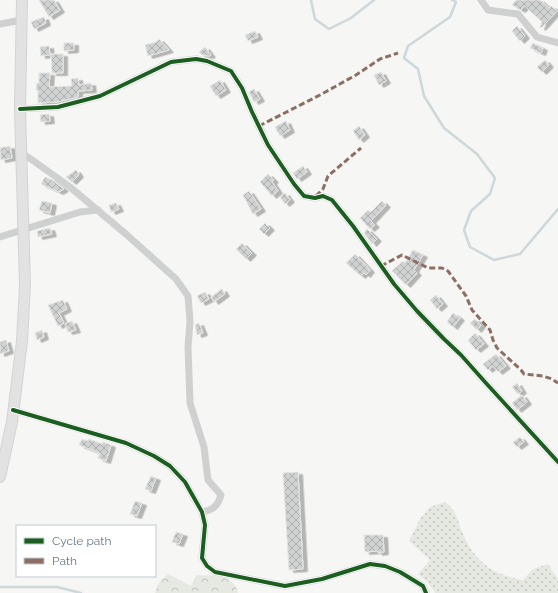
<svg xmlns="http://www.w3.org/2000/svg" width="558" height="593" viewBox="0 0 558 593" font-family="Raleway,sans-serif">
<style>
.grass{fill:url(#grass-dots)}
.forest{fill:url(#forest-crowns)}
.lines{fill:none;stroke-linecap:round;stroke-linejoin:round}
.stream{stroke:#ced7d9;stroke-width:2.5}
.building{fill:url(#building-cross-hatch);stroke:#e5e5e4;filter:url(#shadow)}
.secondary-casing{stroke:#d2d4d4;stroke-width:12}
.minor{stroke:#cfd1d1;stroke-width:7}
.secondary{stroke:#e2e2e3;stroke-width:10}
.quiet{stroke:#8d6e63;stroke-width:3;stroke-dasharray:6 3;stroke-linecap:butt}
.cycleway-casing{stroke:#fff;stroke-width:6}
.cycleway{stroke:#1b5e20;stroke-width:4}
</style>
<defs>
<pattern id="grass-dots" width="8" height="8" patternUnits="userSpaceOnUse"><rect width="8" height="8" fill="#e6e9e2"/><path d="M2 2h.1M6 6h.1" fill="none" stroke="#bec2bd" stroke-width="1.8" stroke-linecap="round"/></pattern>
<pattern id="forest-crowns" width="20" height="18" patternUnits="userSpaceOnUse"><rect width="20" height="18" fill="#e6e9e2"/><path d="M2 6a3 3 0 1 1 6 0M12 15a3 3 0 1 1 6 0" fill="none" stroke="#bec2bd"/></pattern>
<pattern id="building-cross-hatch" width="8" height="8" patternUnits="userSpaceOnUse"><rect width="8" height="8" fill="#d0d2d2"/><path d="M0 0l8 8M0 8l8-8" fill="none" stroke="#acafb0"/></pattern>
<filter id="shadow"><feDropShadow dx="4.5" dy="2.5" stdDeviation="0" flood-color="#0004"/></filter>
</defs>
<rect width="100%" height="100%" fill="#f6f6f4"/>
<!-- grass -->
<path class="grass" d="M445 502C449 505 453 509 455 513 458 520 460 527 463 534 475 562 493 575 523 580L533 569 548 564 558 579V593H435L429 584 418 574 430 560 409 541 420 519 430 507Z"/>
<!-- forest -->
<path class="forest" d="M168 574 191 586 196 575C212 576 234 573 238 593H155L158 584Z"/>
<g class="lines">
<!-- stream -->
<g class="stream">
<polyline points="311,0 315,19 329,29 351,18 374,0"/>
<polyline points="452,0 456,2 450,17 408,46 404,58 418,69 424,96 444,128 477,154 495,178 490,194 471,211 464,230 470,247 494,260 520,254 558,209"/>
<polyline points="0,587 57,587 81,593"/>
</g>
</g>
<!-- building -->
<g class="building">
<polygon points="39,0 54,0 60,10 49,17"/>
<polygon points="516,0 540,0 549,8 551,6 557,11 541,28 540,27 542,22 525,6 521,10 512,5"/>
<polygon points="44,17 46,23 34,29 31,22"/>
<polygon points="517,26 525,36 520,41 512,31"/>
<polygon points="255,31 258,37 248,41 245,35"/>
<polygon points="159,39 169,50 148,56 145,45 156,42"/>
<polygon points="64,43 74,43 74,50 64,51"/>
<polygon points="533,43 543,48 541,53 530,48"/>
<polygon points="49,46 50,55 41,56 40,47"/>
<polygon points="205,47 211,55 209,56 202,55 199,52"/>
<polygon points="51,54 63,54 63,73 52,73"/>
<polygon points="545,60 549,65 542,72 537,67"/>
<polygon points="381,72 386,81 379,85 374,75"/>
<polygon points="39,73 50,73 49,87 72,86 71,79 78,78 79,85 91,83 92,90 78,91 78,97 57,102 38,103 38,90 36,90 37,83 39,83"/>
<polygon points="220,80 226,90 216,96 210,86"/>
<polygon points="254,89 260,99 254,102 249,92"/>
<polygon points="49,114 50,121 41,122 40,115"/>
<polygon points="286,121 290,130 280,136 275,127"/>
<polygon points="359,126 365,135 359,140 353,131"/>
<polygon points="10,146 12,158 1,160 0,148"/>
<polygon points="303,166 307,172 297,179 293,173"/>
<polygon points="76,170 79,175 72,182 66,177"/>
<polygon points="268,174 274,180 272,182 278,191 272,196 260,182"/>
<polygon points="45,177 52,180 64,189 59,192 41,184"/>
<polygon points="249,191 261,209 253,214 243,195"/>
<polygon points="285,193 290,200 285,204 280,197"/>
<polygon points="42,201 52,203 50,213 39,210"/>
<polygon points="382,201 386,205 371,221 375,225 370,229 360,218 368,210 371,212"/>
<polygon points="116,203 119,209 111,212 109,205"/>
<polygon points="265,223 270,228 264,234 259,229"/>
<polygon points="50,228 52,234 38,237 37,231"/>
<polygon points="367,229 377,239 372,244 364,233"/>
<polygon points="242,243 252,253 246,259 236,249"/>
<polygon points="413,250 423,255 414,270 417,273 406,285 392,271 403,261 405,263"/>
<polygon points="355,254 370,270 366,275 364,273 361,276 346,263"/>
<polygon points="222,289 225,294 214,302 211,297"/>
<polygon points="205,292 209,299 201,303 197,296"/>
<polygon points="436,295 443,304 437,309 430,300"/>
<polygon points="63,300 67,309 59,313 64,323 58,326 48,305"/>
<polygon points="453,313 460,318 453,327 447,322"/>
<polygon points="475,319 481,325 477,330 470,323"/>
<polygon points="72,321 76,330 68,332 65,324"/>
<polygon points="199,323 203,333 197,335 195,325"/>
<polygon points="42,330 44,337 37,340 35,333"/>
<polygon points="475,333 484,344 476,350 468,340"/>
<polygon points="6,340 9,351 0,354 0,342"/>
<polygon points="496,354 506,366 498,372 493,366 488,370 483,364"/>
<polygon points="517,383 522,391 518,394 512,387"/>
<polygon points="522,395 527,402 517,410 512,403"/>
<polygon points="520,437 524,442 517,447 513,442"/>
<polygon points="82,439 88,441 89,439 102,444 103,442 111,445 106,461 98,458 100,453 79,445"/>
<polygon points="298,472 303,569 289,570 283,473"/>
<polygon points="151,476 156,478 151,491 145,489"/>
<polygon points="135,501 142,503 137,516 130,514"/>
<polygon points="176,532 183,534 179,544 172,542"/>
<polygon points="364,535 383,535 384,552 378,553 378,551 365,552"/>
</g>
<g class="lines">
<!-- secondary casing -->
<g class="secondary-casing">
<polyline id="secondary" points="0,477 12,422 22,341 25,285 20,109 22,0"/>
</g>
<!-- minor -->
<g class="minor">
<polyline points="481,0 488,10 518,14 537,37 558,43"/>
<polyline points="0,24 21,20"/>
<polyline points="20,109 58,107 100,96 171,62 196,59 207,61 231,71 242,88 252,112 268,145 294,184 304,196 315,198 323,196 332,200 353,226 394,284 417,311 444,339 461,355 485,382 558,462"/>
<path d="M21 152 70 187 127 235 176 279 188 296 190 321 188 347 190 403 204 447 208 480 221 495C218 506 213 510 202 512"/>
<polyline points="0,237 80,212 98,210"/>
<polyline points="13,410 126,443 154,456 170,466 185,482 202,512 205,525 202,558 207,566 215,572 285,586 322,579 370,564 385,566 400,572 423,586 426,593"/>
</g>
<!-- secondary -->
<use href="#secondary" class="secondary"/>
<!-- quiet -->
<g class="quiet">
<polyline points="259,126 320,95 356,75 380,59 398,53"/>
<polyline points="316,196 323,189 328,176 361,148"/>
<polyline points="381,266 402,255 428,268 442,268 448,271 466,296 472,310 490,330 493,340 497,348 521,370 524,374 543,376 552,379 558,383"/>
</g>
<!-- cycleway casing -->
<g class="cycleway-casing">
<g id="cycleway">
<polyline points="20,109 58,107 100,96 171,62 196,59 207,61 231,71 242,88 252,112 268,145 294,184 304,196 315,198 323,196 332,200 353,226 394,284 417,311 444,339 461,355 485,382 558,462"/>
<polyline points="13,410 126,443 154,456 170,466 185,482 202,512 205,525 202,558 207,566 215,572 285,586 322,579 370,564 385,566 400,572 423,586 426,593"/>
</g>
</g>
<!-- cycleway -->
<use href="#cycleway" class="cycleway"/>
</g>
<!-- legend -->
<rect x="16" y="525" width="140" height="52" fill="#ffffff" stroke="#c1c9cf"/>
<rect x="24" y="538" width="20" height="6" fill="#1b5e20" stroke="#c1c9cf"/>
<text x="52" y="545" font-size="12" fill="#637887">Cycle path</text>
<rect x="24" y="558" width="20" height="6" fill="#8d6e63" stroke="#c1c9cf"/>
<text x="52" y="565" font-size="12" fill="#637887">Path</text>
</svg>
